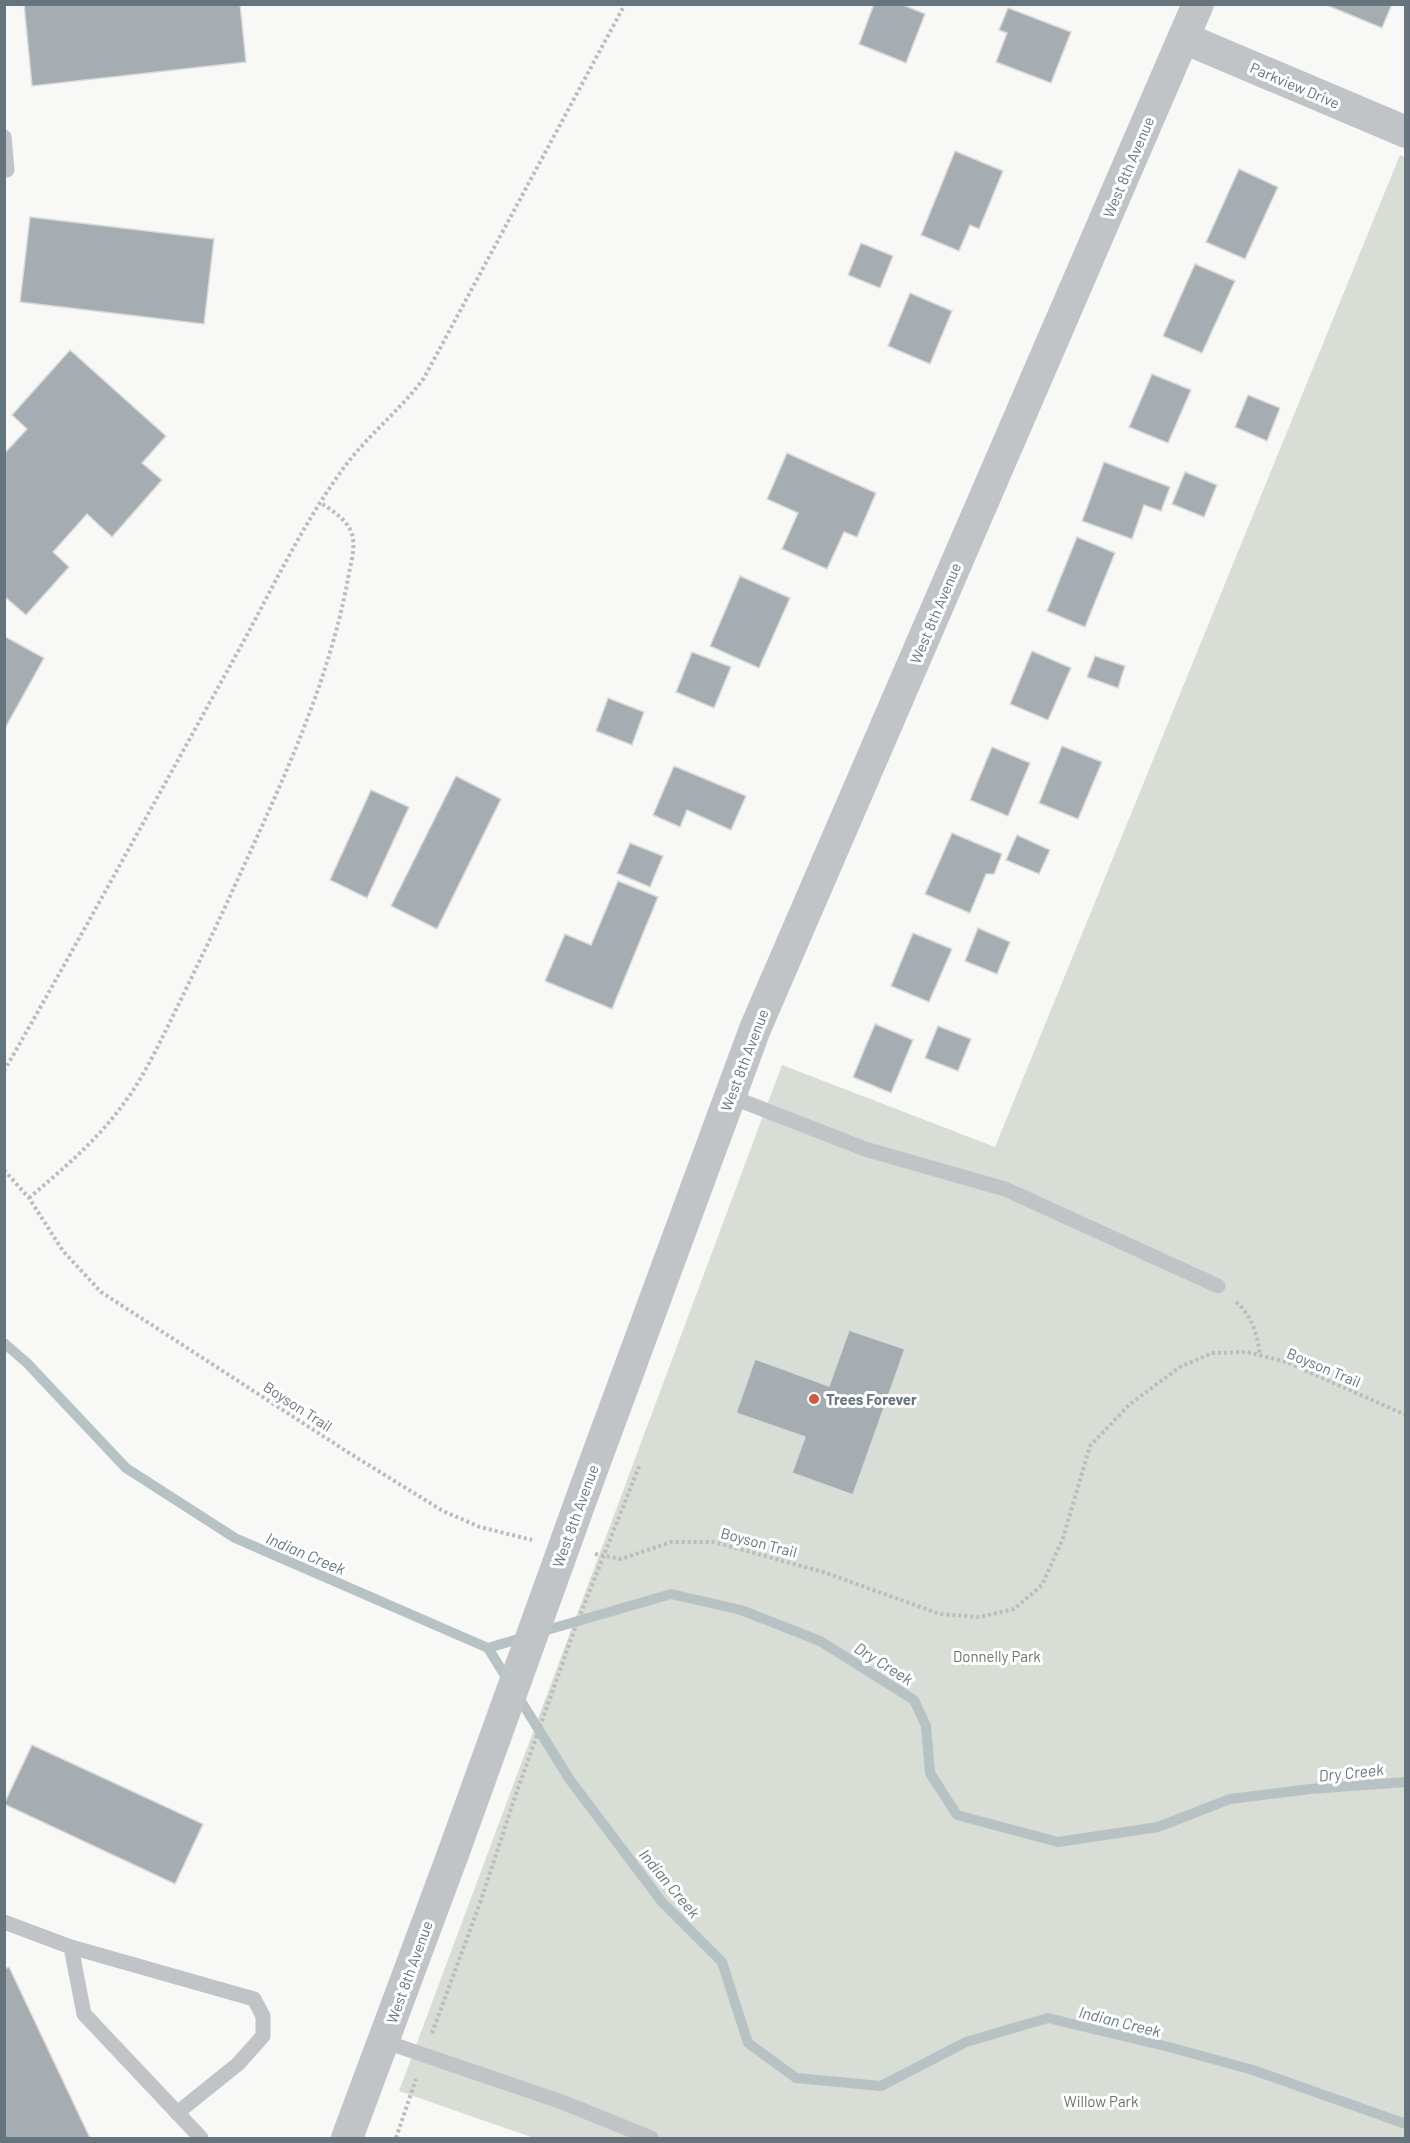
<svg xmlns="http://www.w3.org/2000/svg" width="1410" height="2143" viewBox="0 0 1410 2143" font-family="Barlow,sans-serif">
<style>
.green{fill:#d8ddd6}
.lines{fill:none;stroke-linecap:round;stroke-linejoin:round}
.stream{stroke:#b7c2c5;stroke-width:10}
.building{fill:#a5adb2;stroke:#dadad8;stroke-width:1.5}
.path{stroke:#babdbf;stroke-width:4;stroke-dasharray:3 3;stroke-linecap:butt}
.lane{stroke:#c0c4c7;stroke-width:15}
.street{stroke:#c0c4c7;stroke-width:32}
.path-bridge{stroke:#babdbf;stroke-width:4;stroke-dasharray:3 3;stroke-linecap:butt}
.street-bridge{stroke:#c0c4c7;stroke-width:32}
.poi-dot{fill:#d15c3d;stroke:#fff;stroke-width:2}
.labels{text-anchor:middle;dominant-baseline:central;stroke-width:6;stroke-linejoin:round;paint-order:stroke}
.street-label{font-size:15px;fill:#66747e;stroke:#fff}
.poi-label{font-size:15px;font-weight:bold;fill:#66747e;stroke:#fff;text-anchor:start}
.park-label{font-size:15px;fill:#687765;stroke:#fff}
.water-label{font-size:16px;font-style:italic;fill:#67797f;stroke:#fff}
</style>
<rect width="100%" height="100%" fill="#f8f8f6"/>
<!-- green -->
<polygon class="green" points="1400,155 1405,157 1405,2138 534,2138 399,2091 782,1065 995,1147"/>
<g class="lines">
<!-- stream -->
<g class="stream">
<polyline points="4,1343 27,1363 126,1468 235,1538 488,1648 570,1780 662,1902 722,1962 748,2043 796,2078 881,2086 966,2042 1048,2018 1169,2047 1253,2070 1406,2124"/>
<polyline points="540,1632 671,1594 741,1610 820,1641 914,1700 926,1726 930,1773 957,1815 1058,1842 1158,1827 1230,1799 1310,1789 1406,1782"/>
<polyline points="488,1648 525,1637"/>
</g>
</g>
<!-- building -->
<g class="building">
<polygon points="24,4 240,4 246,62 32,86"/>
<polygon points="874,4 901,4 925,14 906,63 859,44"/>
<polygon points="1324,4 1392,4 1382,28"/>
<polygon points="1008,8 1071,32 1051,83 996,62 1007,33 999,30"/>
<polygon points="955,151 1003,171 979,229 970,225 959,251 921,235"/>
<polygon points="1239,169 1278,187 1245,259 1206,242"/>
<polygon points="30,217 214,239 204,324 20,302"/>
<polygon points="861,243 893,256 880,288 848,275"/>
<polygon points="1195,264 1235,281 1202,353 1163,336"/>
<polygon points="910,293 952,311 930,364 888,346"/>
<polygon points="70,350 166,436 142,463 162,480 112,537 87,514 53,552 69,567 26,615 4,596 4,454 27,429 12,415"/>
<polygon points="1152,374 1191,390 1168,443 1129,427"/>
<polygon points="1248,395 1280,408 1267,441 1235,427"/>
<polygon points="787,453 876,493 857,537 844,532 827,569 782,549 798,513 767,499"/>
<polygon points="1104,462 1170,487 1161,511 1144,505 1132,539 1082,521"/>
<polygon points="1185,472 1217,485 1204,517 1172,504"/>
<polygon points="1077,537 1115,553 1085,627 1047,611"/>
<polygon points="740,576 790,598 759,668 710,646"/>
<polygon points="4,636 44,658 4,730"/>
<polygon points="1032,651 1071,668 1048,720 1010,704"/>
<polygon points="692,652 731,667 714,708 676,692"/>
<polygon points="1095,656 1125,666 1118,688 1087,677"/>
<polygon points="608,698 644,712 632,745 596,731"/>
<polygon points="1062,746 1102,762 1078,819 1039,803"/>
<polygon points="992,747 1030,763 1008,816 970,800"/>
<polygon points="674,766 746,796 731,830 687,810 680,827 653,815"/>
<polygon points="456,776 501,799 437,929 391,906"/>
<polygon points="371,790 409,807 367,898 330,880"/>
<polygon points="952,833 1002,854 994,874 986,874 970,913 925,894"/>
<polygon points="1017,835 1050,850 1039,874 1006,860"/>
<polygon points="630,843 663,856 650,887 617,873"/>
<polygon points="618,881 658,897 612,1009 545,981 565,934 591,945"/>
<polygon points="978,928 1010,942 997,974 965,961"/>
<polygon points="913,933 952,949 929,1002 891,986"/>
<polygon points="875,1024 913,1040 891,1093 853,1077"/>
<polygon points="938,1026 971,1039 958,1071 925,1058"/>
<polygon points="849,1330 905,1349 853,1495 792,1473 805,1437 736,1413 755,1359 829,1386"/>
<polygon points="32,1745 203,1824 175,1884 4,1804"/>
<polygon points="9,1967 90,2138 4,2138 4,1969"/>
</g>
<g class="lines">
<!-- path -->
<g class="path">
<path d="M4 1071C81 937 155 801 230 666 266 602 297 533 340 473 364 438 399 412 424 378L625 4"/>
<polyline points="4,1170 29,1198 63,1251 101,1292 346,1451 443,1511 480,1527 532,1540"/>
<path d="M29 1198C64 1168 100 1138 127 1099 143 1077 155 1052 167 1028 187 987 207 946 226 905 273 801 325 697 347 584 349 570 355 552 353 539 351 522 334 512 321 503"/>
<path d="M1236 1302C1252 1315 1258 1337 1260 1356"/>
<polyline points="595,1554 621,1559 671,1542 714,1542 823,1572 940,1614 980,1617 1014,1609 1042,1585 1063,1538 1090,1446 1130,1404 1180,1367 1212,1353 1247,1352 1286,1362 1406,1415"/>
<polyline points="432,2033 480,1903"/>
<polyline points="396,2138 416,2079"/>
</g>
<!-- lane -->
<g class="lane">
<polyline points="4,137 7,170 4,170"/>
<polyline points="729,1096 865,1149 1005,1189 1218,1286"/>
<polyline points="4,1922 71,1947 84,2014 201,2138"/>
<polyline points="71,1947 254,1999 263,2016 263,2036 238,2064 177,2113"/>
<polyline points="383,2041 562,2102 651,2138"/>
</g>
<!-- street -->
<g class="street">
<polyline points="1184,38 1406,132"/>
<polyline points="586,1486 755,1029 1198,4"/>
<polyline points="347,2138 453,1854"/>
</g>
<!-- path-bridge -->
<polyline class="path-bridge" points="480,1903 515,1797 575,1628 640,1464"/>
<!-- street-bridge -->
<polyline class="street-bridge" points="453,1854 586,1486"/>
</g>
<!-- markers -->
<circle class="poi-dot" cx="814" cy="1399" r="6"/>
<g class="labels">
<!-- street labels -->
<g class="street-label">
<text transform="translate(1295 85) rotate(23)">Parkview Drive</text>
<text transform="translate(1128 167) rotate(-67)">West 8th Avenue</text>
<text transform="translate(935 613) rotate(-67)">West 8th Avenue</text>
<text transform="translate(744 1060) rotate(-69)">West 8th Avenue</text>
<text transform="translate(1324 1367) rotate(23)">Boyson Trail</text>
<text transform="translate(298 1406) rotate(33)">Boyson Trail</text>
<text transform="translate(575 1516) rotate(-70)">West 8th Avenue</text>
<text transform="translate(759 1542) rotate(15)">Boyson Trail</text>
<text transform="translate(409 1972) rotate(-70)">West 8th Avenue</text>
</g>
<!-- poi labels -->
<g class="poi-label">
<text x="826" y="1399">Trees Forever</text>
</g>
<!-- park labels -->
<g class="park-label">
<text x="997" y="1656">Donnelly Park</text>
<text x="1101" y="2101">Willow Park</text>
</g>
<!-- water labels -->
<g class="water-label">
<text transform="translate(306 1553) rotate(23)">Indian Creek</text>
<text transform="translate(884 1663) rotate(32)">Dry Creek</text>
<text transform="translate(1351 1772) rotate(-6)">Dry Creek</text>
<text transform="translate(670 1883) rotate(50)">Indian Creek</text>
<text transform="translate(1120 2021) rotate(14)">Indian Creek</text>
</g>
</g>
<!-- border -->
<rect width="1410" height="2143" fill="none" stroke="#66747e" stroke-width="12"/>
</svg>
